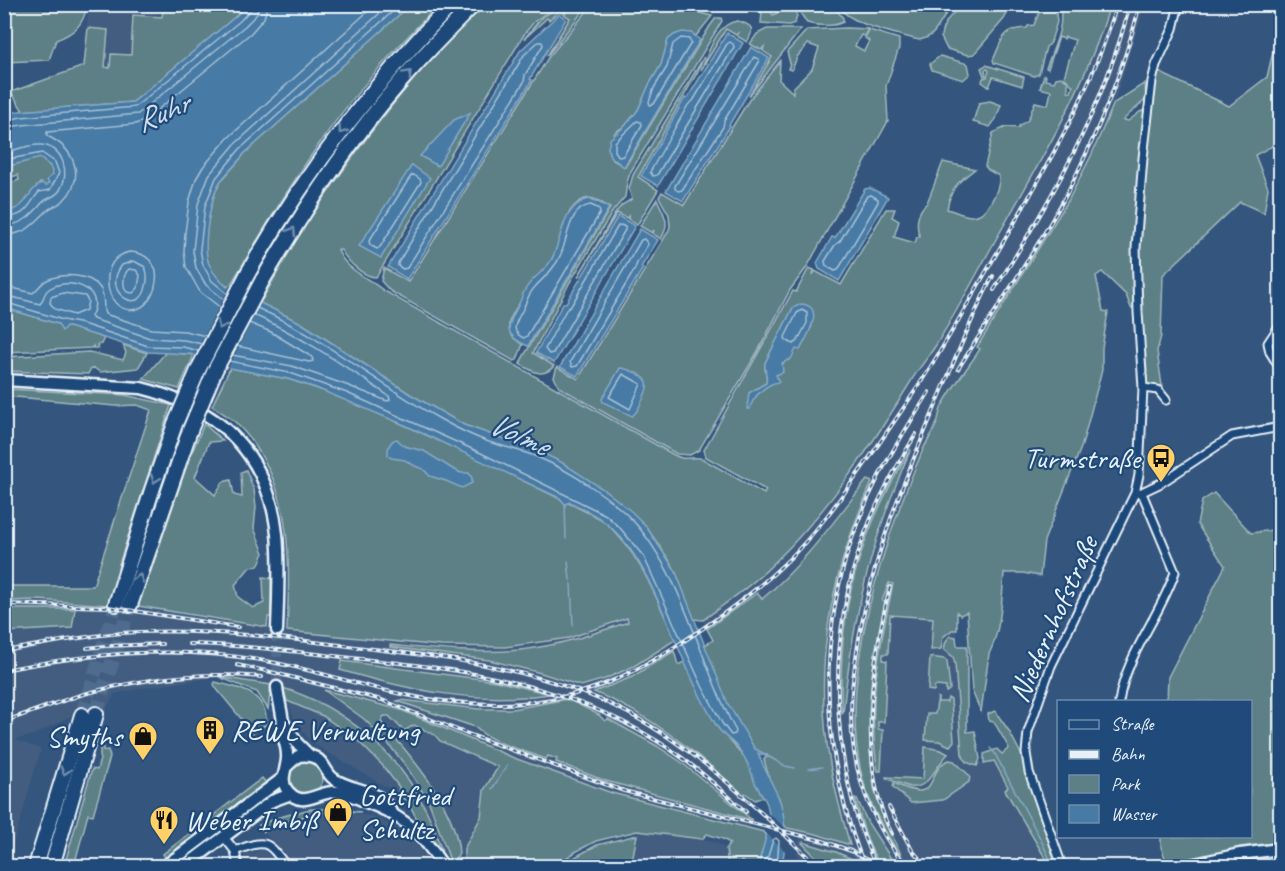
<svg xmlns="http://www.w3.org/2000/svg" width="1285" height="871" viewBox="0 0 1285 871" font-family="Caveat,sans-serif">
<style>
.built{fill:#435d7f;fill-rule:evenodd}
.green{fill:#5c8085;stroke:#a2b8be;stroke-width:1.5;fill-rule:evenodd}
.water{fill:#477aa4;stroke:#87aac6;stroke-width:1.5}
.pier{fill:#34557d}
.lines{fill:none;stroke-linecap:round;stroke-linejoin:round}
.shore{stroke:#a8c1d6;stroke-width:1.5}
.stream{stroke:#87aac6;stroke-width:1.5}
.primary-tunnel{stroke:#4f6c8f;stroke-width:10;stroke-dasharray:10 5;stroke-linecap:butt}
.motorway-tunnel{stroke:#4f6c8f;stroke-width:14;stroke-dasharray:14 7;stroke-linecap:butt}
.minor-casing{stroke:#e8f1f8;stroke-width:11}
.secondary-casing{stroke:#e8f1f8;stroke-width:15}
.primary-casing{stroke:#e8f1f8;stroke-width:15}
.motorway-casing{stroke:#e8f1f8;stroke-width:18}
.minor{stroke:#1f4a7a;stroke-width:7}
.secondary{stroke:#1f4a7a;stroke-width:10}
.primary{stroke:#1f4a7a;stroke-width:10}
.motorway{stroke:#1f4a7a;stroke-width:14}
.rail-casing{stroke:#e8f1f8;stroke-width:4}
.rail{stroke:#1f4a7a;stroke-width:1.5;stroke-dasharray:4.5;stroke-linecap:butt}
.motorway-bridge-casing{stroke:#e8f1f8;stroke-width:18;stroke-linecap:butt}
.motorway-bridge{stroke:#1f4a7a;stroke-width:14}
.oneway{stroke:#6f8dac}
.labels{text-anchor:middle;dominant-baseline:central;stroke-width:4.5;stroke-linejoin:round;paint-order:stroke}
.poi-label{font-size:30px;fill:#e8f1f8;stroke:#1f4a7a;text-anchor:start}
.street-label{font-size:30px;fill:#e8f1f8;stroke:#1f4a7a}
.water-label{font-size:32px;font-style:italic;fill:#d0dfeb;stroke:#1f4a7a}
</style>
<rect width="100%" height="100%" fill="#34557d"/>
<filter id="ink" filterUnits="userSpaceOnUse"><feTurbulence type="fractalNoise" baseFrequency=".0167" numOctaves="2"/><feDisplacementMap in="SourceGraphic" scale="12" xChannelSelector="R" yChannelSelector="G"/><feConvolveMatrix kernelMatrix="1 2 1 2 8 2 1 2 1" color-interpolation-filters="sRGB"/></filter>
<g filter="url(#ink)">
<!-- built -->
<g class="built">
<polygon points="89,5 164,5 162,17 131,55 110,68 82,66"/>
<polygon points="1110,5 1145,5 1114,103 1091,156 1068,201 940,409 938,422 923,450 898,513 880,570 861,648 856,694 856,743 863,778 868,795 887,836 905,860 890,835 874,788 869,730 872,675 885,603 882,602 889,583 893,584 888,609 957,618 957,646 967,646 967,732 975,731 980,763 994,760 1008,788 1005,790 1050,866 896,866 868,823 865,832 875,858 881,866 860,866 859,862 802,843 825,866 786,866 787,858 799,864 796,861 798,841 801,831 849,845 831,768 825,722 823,678 830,614 838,571 859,511 804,558 762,599 757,593 707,629 703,620 739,594 776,561 800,537 822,511 857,464 893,412 935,347 1039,163 1089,64"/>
<path d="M38 600 93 603 150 610 152 608 267 627 281 631 469 648 505 647 543 643 627 618 628 621 589 636 522 650 462 651 391 645 390 647 489 660 556 677 593 684 634 666 668 645 672 652 659 662 632 677 595 693 651 721 702 758 744 795 752 820 750 829 612 793 514 758 401 710 324 690 364 719 386 741 406 766 429 802 440 828 450 861 442 851 427 811 415 790 403 773 364 732 323 704 290 690 259 682 219 677 142 688 115 694 105 712 71 716 36 734 15 740 41 749 7 866H5V632L72 628 75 610 5 609 4 601ZM342 661 496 681 548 694 495 698 426 692 387 684 341 670ZM568 699 632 731 657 746 681 762 750 820 606 781 556 762 557 759 480 733 475 727 400 703 398 700 479 709H513Z"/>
<polygon points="287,701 323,716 367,748 399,788 398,794 320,748 306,736 295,721"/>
<polygon points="386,715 413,725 435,735 440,741 498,767 484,790 481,817 464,849 463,855 459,855 454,829 438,794 418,766 390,731 382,725 382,718"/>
<polygon points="341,812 374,816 404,833 421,850 433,866 291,866 264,832 267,829 300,817 319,813"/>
<polygon points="637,831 702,839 717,843 726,849 728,866 631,866"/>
<polygon points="264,850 278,866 245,866 244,855"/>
</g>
<!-- green -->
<g class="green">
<path d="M947 4C948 13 945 15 941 22 934 33 932 37 919 40 895 33 851 26 837 5Z"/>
<path d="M4 5 5 4 87 5C84 24 75 33 56 40L49 60 5 62Z"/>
<polygon points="164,5 247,5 236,16 133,102 23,111 11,92 84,66 88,28 108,30 105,67 110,68 111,54 131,55 133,15 162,17"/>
<path d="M410 5H438C397 47 356 91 322 140 288 187 259 238 229 287 220 282 211 272 208 262 202 243 210 199 220 183 227 173 237 164 244 154Z"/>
<path d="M486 5H556L534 22 525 33 378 274 376 277C363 277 347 261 341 250H338C344 269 369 278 384 291L674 455C686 462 692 455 703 459L764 494 766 490 706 457 704 450 793 291 796 292 809 268 814 270 813 275 815 271 841 285 886 209H895L892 217 899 221 894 237 915 243 917 237H920C915 226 917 211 927 203L943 162 975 169C958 182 951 187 947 209 954 211 963 215 970 216 987 218 1000 189 999 176L988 170 985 166 993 133 1006 127 1019 128V126L1028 120 1035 102 1048 105 1051 91 1040 88 1044 75 1046 76 1045 80 1054 82 1056 78 1061 77 1068 82V91L1071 92 1073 86 1064 77 1075 40 1065 37 1064 39 1059 37 1048 69 1046 68C1053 49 1066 24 1059 5H1110C1086 86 1041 160 999 234 978 271 959 308 936 345 929 356 920 367 913 378 874 442 831 507 777 560 755 583 729 601 703 620L694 619 675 570 669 560 645 525 606 491 541 452 464 425 410 394 301 323 260 303 286 258 285 257C343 167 406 77 486 5ZM793 308 812 326 800 349H796C779 365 769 385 751 401L749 393 766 383C768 375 764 371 765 363Z"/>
<polygon points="561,5 588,5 547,56 570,18 565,15 566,11 563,14 559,11 549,20 547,18 524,39 541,18"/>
<path d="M592 5H668L712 16 696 36 691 33 674 35 668 40 661 65 649 85 638 110 625 126 615 132 609 153 613 160 625 167 710 26 716 18H721L722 21 631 171 627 182 625 197 613 211 570 282 533 353 554 366C543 379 532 371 520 364L522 359 610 208C603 204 594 196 585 199 563 207 562 237 554 255 542 279 519 297 509 322 508 333 514 340 523 344L517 360 514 361 390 291 381 281 384 268 408 282 548 58Z"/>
<polygon points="753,5 767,5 773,15 792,5 797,16 795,23 789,25 761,23 762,12 755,12"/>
<path d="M795 5H833L843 18V22C834 27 817 26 807 23Z"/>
<path d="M962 5H1012L1004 19 974 54 968 55 947 49 941 37C942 23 952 14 962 5Z"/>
<path d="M1042 5H1055L1057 22 1050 44 1046 47 1039 74 1034 76 994 63 993 60C1003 39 1001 29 1027 28L1028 26 1034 25Z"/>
<path d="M738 21C753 25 755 29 747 42L737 36 739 32 736 35 726 29 701 70C709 52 716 23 738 21Z"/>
<path d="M1280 21V142L1255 155 1268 188 1264 213 1240 202 1163 275 1161 336 1157 351 1162 386H1145L1135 276 1134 308H1131L1126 295 1102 272 1096 276 1103 311 1108 312 1102 348V370L1082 445 1044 541 1040 576 1023 573H1004C1002 599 1001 630 989 654L981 712 972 691 967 612 960 615 957 612V630H952L943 637 941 649 931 650 933 618 890 615 888 654H883V660L887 661 884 722H878V729L883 730 881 771H878C866 708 880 645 893 584L889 583 882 601 885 602 872 675 869 713 870 750 874 788 882 813 904 861C887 836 871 809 863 780 836 682 883 542 922 452 926 442 933 433 937 423 939 418 939 412 942 406 953 386 967 369 980 349L977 347 1068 201 1091 156 1114 103 1145 83 1146 99 1123 120 1128 121 1140 112 1152 106 1153 90 1159 72 1229 106 1267 77Z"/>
<polygon points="846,28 868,29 864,36 861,35 855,46 864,51 869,41 865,38 869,30 899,39 899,48 886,86 888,121 807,267 790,290 758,351 699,450 690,455 677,454 559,387 554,377 557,367 578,379 668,232 670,227 669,215 659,197 662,192 684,205 749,100 780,61 779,80 793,93 793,88 812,69 819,48 808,44 797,57 792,70 788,69 790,63 787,52 807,30"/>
<polygon points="767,29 801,29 749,96 772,57 763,51 764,47 761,50 750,44 757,34"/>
<polygon points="940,56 968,64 970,74 963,80 932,70 930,64"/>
<polygon points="704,57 697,73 638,177 658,190 637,225 628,219 629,215 627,218 617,213 578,277 616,212 622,205 632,199 629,189 633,175"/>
<polygon points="986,65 1024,77 1022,86 993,77 989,87 982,82 983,78 987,77 989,71 987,69 985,70 986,75 984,76 981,68"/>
<polygon points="990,101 1001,105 996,119 990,127 973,122 979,103"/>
<path d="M40 158 52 168C53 175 51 181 46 187L40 183 19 209 5 213V185L19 180 18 175 5 179 4 167Z"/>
<path d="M657 199C664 215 671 222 661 239L653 234 654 230 652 233 640 226Z"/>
<polygon points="5,308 58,324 63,328 66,326 104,338 101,344 97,345 98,348 93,348 93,346 91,348 5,352"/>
<polygon points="123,345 147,353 138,368 100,372 94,368 90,370 88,374 5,371 5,357 89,352 123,360 126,353"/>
<polygon points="166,352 194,355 179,389 143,379"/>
<path d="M230 368 288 379 345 398 479 459 603 520C642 556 654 593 675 640L634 666 605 679 581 686 541 673 489 660 390 647V645C433 649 477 654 520 650 558 646 593 634 628 622L627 618 569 638 505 647 442 646 287 631C290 557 294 482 238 425 231 417 220 412 212 406Z"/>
<polygon points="5,389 124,395 171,405 119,564 114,591 108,605 38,600 5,601 4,586 93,586 151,410 137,405 115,406 5,396"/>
<polygon points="204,424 223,441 209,442 195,477 215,495 223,482 231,480 234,495 242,497 241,472 246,470 254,490 256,507 254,528 264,553 258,566 250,567 235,585 238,597 253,608 264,603 263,577 271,578 271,617 268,617 267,627 138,606 138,602 151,571 188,462"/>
<path d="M911 449C871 539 853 616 843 713H842C836 614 858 534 911 449Z"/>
<path d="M867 480 872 482C830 574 812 668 831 769 836 795 843 820 850 845L816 834 787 828 784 825 779 798 770 782 764 759 767 757V755C763 753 757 751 754 748 733 728 715 673 704 646L713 640 707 629 757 593 762 599C803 565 834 521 867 480Z"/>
<polygon points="1214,493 1251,533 1280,529 1280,866 1168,866 1161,847 1161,837 1250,836 1250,702 1167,701 1168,677 1225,566 1197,524 1202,501"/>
<polygon points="5,609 75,609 72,628 5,632"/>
<polygon points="950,636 956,637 957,646 967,646 967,732 975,731 980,759 977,766 966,762 962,754 955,664 953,657 944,649 946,641"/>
<path d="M674 651 678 665 684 662 685 663 717 726 744 757 753 771 754 780 763 797 755 800 745 793 744 795C698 754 652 715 594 692L632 677Z"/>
<polygon points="930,657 944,659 947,661 950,689 948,691 946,692 946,687 935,686 934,691 928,690"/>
<path d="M342 661 496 681 550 694C478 705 408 690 340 670Z"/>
<polygon points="219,677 271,685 268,709 257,692"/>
<path d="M215 682C242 688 266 693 267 724L253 733 215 687 214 684Z"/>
<path d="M283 688C344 707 400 754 427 812 433 824 437 838 442 851L419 823 409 804 398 794 399 787 382 765 358 741 323 716 287 701Z"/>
<path d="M324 690 401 710 514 758 612 793 764 832 768 837 760 858 759 866H743V862L741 861 740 866H728L726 849 730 843 723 839 707 834 702 839 637 831 596 841 577 851 554 866H464V849L481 817 484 790 498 767 440 741 435 735 414 725 404 731 389 716H384L381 721C384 728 396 739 402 746 426 775 457 815 459 854L451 863 429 802 406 766 386 741 364 719Z"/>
<polygon points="938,697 938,702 947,702 948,698 951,700 954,741 950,746 939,741 925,740 927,714 935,714"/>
<path d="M568 699 599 715 605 721 608 719 657 746 681 762 752 820 606 781 556 762 557 759 548 756 546 759C525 751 489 742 475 727L397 701 401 700 479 709H513Z"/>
<polygon points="995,711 1009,731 1021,754 1037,809 1058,866 1050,866 1005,790 1008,787 994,761 984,763 984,754 997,749 1002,754 1009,748 994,722 989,721 988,714"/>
<polygon points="100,747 103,747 103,751 108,750 110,757 93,815 88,814 74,866 64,866 92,769 97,770 100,759"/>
<path d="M925 747 941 750 948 754C936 765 929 790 910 787 902 785 895 781 887 779L886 777 923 779Z"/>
<path d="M949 760 954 761 970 776 969 782 943 800 911 803 893 787 894 783C942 807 924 770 949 760Z"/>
<circle cx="306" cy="777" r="17"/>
<polygon points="262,778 268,785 258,792 257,790 209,826 210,828 166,859 163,854"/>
<path d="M855 799H857L868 823 896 866H881C867 847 862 822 855 799Z"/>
<polygon points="310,809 336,809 361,812 335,811 308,815 267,829 264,832 259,825 276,818"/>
<polygon points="637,835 631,866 559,866 597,845"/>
<polygon points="803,842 836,852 859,862 860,866 825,866 802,843"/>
</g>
<!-- water -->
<g class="water">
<path d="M247 5H410L244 154C237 164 227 172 220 182 210 198 202 247 209 264 213 273 219 280 226 286L301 323 410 394 464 425 540 452 561 462 606 491 632 512 645 525 675 570 728 704 755 749 767 755 768 757 758 753C764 768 771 782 778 796 787 816 786 846 782 866H759C761 846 774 826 767 804 764 796 757 789 754 780 750 768 746 758 738 748 731 740 722 735 716 725 695 690 680 651 664 614 649 580 633 542 602 520 592 513 581 508 570 502L565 504 560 498 407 426 316 388 288 379 230 368 190 354 148 352 66 326 62 331 58 324 5 308 4 213C32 206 24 192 42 183L46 186 49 183 47 180 53 174 50 166 40 158 5 167V115L19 111 133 102 236 16Z"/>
<polygon points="559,14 566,19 530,79 532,80 407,279 388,267 520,51"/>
<polygon points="682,32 691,33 700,40 624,167 610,156 608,148 610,139 625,126 638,110 649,85 661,65 668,40 674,35"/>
<polygon points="727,33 743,43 658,186 641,176 685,98 687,99"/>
<polygon points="751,47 769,58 729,125 730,126 683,201 666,191"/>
<polygon points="470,113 438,166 420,156 454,120"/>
<polygon points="412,165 430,178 381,258 359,246"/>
<polygon points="870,188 888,197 839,281 819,269 817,263 832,237 835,238 865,189"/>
<path d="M589 199 598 202 609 208 528 346C504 336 506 328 517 308 522 299 523 290 530 283 537 275 546 269 552 259 562 239 562 205 589 199Z"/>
<polygon points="618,216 635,226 554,363 536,353 563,303 566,303"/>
<polygon points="640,229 658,240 641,267 643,268 577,376 560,367"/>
<path d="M801 304C827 306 806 338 800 350L796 349 791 359 782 363 783 372 776 375 779 382C767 383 752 397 750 409H747L749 393 766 383C768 375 764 371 765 363L793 308Z"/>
<path d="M620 368C626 368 629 370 634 372 650 379 650 384 643 399 640 405 638 412 632 416L603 402 602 399Z"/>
<path d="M397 439 404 446 424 451 451 468 461 473H469L472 478V483L462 488 446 481 430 476 423 469 415 466 405 460 391 458 388 455C387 449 390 440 397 439Z"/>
</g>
<!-- pier -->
<g class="pier">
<polygon points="230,285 262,300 227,370 193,358"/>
<polygon points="765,811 787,829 788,854 765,832"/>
</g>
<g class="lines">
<!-- shore -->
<g class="shore">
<polygon points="681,38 689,39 691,43 654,104 650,105 649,102 654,88 667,67 673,44"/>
<polygon points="538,42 542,42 543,45 525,75 524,82 407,268 403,269 398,266 398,263 524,55"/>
<polygon points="730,42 733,44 734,47 657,175 653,176 650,172 688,105 693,101 727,44"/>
<polygon points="754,57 759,59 759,62 724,121 723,127 682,190 678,191 675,189 675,186"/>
<polyline points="4,121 21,117 135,107 240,21 250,10 251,4"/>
<polygon points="637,121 641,122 642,125 623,156 619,157 615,151 615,142"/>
<polyline points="4,128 22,125 138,114 245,26 257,14 259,4"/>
<path d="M4 153C15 150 29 144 41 145 64 147 70 173 60 190 55 198 47 197 42 203 31 216 22 225 4 226"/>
<path d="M4 160 42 153 55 162 59 173 50 190 39 192C27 206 28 216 4 218"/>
<polygon points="414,175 420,179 421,182 380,247 377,249 370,245 369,241 411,176"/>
<polygon points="871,195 878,199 878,202 838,270 835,271 826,266 825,261 835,245 840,241 867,196"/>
<path d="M591 205 599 209 600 213 527 336 524 338C507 331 519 318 524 307 527 300 529 293 535 287 541 280 549 274 554 266 557 263 559 258 561 254 568 238 569 207 591 205Z"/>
<polygon points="621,225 625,227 625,230 553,353 549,354 545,349 566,310 571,306 618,226"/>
<path d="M4 235C28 234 33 224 48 210 52 206 59 205 63 201 87 177 74 148 47 136V132L135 124 144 121 251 33 264 18 268 4"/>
<polygon points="644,239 648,244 637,263 635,269 577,366 572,367 570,362 641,240"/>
<path d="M129 252C146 252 159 264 156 282 150 323 104 317 108 275 110 263 117 255 129 252Z"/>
<path d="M134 261 145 267C148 274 148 279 146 286 141 317 100 293 122 265Z"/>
<path d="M129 269 136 270 140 275 138 288 133 293 127 292C122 286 123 274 129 269Z"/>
<path d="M4 286 33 293C38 289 41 283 47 280 61 273 90 273 100 288 106 296 102 306 105 314L151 329 185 331 206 336"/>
<polygon points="63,293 85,296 88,301 86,310 74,315 55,309 50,303 51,297"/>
<polyline points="228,294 212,281 203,265 200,249 205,206 216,178 240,149 401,4"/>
<path d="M4 295 40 304C44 300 43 293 49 289 68 276 107 288 91 316L93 319 150 338 184 340 202 344"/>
<polyline points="225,300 206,285 196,268 193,251 198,204 209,175 235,144 390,4"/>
<polyline points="4,302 63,320 83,324 148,346 183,347 199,351"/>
<polyline points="221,308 200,292 186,267 184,251 185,233 189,202 196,179 203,167 228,138 376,4"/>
<polygon points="802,310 807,313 807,323 797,342 793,344 786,340 785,337 797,313"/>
<polyline points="237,346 309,362 313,361 312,357 271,332 249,323"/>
<path d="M232 355 292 366 349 386 387 401 390 400 389 396C346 367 302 336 254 315"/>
<path d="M229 361 290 373 347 393 481 453 606 515 620 528 644 557 702 686 722 723 731 735 735 734 736 731C701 667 687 588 641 530 619 502 571 471 537 457 522 451 505 447 489 442 472 436 456 428 440 419 378 384 323 337 257 308"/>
<polygon points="623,374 641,384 630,409 609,397"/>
<polyline points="765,866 773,840 776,838 779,841 777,866"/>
</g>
<!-- stream -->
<g class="stream">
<polyline points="565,504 566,539"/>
<polyline points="568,561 570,580"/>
<polyline points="571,583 573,625"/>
<polyline points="990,748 994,752 1040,838 1053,866"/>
<polyline points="766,755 785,766 795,768"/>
<polyline points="809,769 822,767"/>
<polyline points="492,789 507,766"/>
</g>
<!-- primary-tunnel -->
<polyline class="primary-tunnel" points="277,687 277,630"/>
<!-- motorway-tunnel -->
<g class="motorway-tunnel">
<polyline points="96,714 130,605"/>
<polyline points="82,715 116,604"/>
</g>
<!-- minor casing -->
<g class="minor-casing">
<g id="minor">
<polyline points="1280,325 1268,343 1270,352 1280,368"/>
<polyline points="1143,388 1158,390 1166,400"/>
<polyline points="1140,493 1161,483 1232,436 1280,427"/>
<path d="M1119 702C1126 654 1160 617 1175 572L1142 493"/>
<polyline points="224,837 235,851 238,866"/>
<path d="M235 851C266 839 267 840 286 866"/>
<polyline points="1062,866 1029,772 1026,753 1028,732 1051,666 1135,493 1139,475 1143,388 1138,312 1136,248 1143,158 1152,81 1156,65 1173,29 1179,4"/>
</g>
</g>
<!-- secondary casing -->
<g class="secondary-casing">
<polyline id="secondary" points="1186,866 1240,854 1280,849"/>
</g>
<!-- primary casing -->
<g class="primary-casing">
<g id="primary">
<path d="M4 380 141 388C217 407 268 452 277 534 280 565 278 598 277 630"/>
<path d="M277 687C278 699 282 711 283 723 283 730 282 725 282 732 284 740 287 747 287 755 288 767 279 779 287 790 302 811 320 789 338 792 352 794 363 801 376 806 410 821 423 836 443 866"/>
<polyline points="283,722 297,743 309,755"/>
<path d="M286 767 298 756C305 755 310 755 316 758 325 763 326 774 334 779 351 791 381 789 390 810"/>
<polyline points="165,866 283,778"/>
<polyline points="185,866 272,801 291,794"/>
</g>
</g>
<!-- motorway casing -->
<g class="motorway-casing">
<g id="motorway">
<path d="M248 273C304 175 372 85 452 4"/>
<path d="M262 281C303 211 348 142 401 81 424 54 449 29 474 4"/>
<polyline points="116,604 152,490 175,424"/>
<polyline points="130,605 190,430"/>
<polyline points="36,866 82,715"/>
<polyline points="52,866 96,714"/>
</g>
</g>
<!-- minor -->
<use href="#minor" class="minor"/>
<!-- secondary -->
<use href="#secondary" class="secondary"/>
<!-- primary -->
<use href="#primary" class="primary"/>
<!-- motorway -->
<use href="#motorway" class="motorway"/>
<!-- rail casing -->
<g class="rail-casing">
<g id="rail">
<path d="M994 290C1051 201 1104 108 1130 4"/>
<path d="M958 369C994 312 1033 256 1065 197 1097 135 1123 72 1140 4"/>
<path d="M890 587C872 658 857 767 892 834"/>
<polyline points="4,604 108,607 238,627"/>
<path d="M189 644C244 645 298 652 352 658 462 669 562 682 657 741 689 760 718 787 746 812"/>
<polyline points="87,648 105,646 162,644"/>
<path d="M4 651C49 643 94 634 139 632 212 629 284 638 356 647 450 658 543 668 628 713 700 751 759 810 817 866"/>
<polyline points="237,665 267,671 382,700 465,733 624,791 823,841 851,851 878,866"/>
<path d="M4 670C92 652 183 645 271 662 315 670 357 685 401 694 432 701 464 704 497 704 573 704 628 679 690 637 723 615 755 592 784 564 818 532 845 492 872 454 890 427 909 401 926 374 949 338 969 301 990 265 1038 181 1090 98 1117 4"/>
<path d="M4 721C31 713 57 702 84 694 143 678 201 671 262 677"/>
<polyline points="889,807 912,850 926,866"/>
<path d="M861 857C815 735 816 600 876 482 891 451 911 422 929 392"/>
<path d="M876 866C829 765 826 640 864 536 877 500 896 467 916 434"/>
<path d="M905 866C876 827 855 783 852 733 849 702 854 669 859 638 874 553 902 485 936 405 954 362 971 318 993 276"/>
</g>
</g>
<!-- rail -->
<use href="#rail" class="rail"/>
<!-- motorway-bridge casing -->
<g class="motorway-bridge-casing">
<g id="motorway-bridge">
<polyline points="175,424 199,368 248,273"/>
<polyline points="190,430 215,370 262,281"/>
</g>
</g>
<!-- motorway-bridge -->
<use href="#motorway-bridge" class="motorway-bridge"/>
</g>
<!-- one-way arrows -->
<defs><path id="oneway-chevron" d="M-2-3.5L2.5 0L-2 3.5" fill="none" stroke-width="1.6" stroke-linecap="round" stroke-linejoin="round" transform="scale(1.5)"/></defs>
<g class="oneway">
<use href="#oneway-chevron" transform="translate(408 74) rotate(-47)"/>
<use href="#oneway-chevron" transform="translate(342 130) rotate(127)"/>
<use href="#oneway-chevron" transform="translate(292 231) rotate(-58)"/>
<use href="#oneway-chevron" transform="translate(221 325) rotate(117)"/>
<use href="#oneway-chevron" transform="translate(155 479) rotate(110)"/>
<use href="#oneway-chevron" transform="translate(139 578) rotate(-72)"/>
<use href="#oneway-chevron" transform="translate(65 771) rotate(107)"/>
</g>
</g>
<!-- icons -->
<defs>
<g id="bus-pin" transform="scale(1.5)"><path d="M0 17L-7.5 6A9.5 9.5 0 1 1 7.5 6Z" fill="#ffd166" stroke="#1f4a7a"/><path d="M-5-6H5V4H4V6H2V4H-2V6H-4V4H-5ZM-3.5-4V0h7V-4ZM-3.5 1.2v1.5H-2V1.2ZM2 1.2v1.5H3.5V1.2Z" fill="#111"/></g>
<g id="building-pin" transform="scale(1.5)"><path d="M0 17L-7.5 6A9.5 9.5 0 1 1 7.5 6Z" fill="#ffd166" stroke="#1f4a7a"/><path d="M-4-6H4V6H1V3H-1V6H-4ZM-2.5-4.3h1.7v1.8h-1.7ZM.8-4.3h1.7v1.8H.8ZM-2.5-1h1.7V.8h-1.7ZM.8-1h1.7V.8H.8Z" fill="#111"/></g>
<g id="shop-pin" transform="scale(1.5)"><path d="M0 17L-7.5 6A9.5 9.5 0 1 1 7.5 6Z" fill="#ffd166" stroke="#1f4a7a"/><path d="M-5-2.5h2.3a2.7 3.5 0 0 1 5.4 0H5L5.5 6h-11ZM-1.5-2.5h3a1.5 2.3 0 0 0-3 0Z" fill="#111"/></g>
<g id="restaurant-pin" transform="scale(1.5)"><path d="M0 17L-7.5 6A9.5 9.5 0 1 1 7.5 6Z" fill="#ffd166" stroke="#1f4a7a"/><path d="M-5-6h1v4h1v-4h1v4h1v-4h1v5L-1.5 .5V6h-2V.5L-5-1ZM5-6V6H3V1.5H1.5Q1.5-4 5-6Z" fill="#111"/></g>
</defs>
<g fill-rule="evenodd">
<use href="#bus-pin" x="1161" y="458"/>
<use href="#building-pin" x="210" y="730"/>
<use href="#shop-pin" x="143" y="736"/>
<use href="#shop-pin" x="338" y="812"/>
<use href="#restaurant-pin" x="164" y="820"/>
</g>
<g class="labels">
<!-- poi labels -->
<g class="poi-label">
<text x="1140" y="458" text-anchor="end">Turmstraße</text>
<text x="231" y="730">REWE Verwaltung</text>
<text x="122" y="736" text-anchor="end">Smyths</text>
<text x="359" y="795">Gottfried<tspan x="359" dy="34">Schultz</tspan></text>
<text x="185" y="820">Weber Imbiß</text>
</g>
<!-- street labels -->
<g class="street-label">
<text transform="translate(1053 619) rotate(-66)">Niedernhofstraße</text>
</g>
<!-- water labels -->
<g class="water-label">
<text transform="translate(162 112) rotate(-23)">Ruhr</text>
<text transform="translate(519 434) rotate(24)">Volme</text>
</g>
</g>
<!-- margin -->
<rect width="1285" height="871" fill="none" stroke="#1f4a7a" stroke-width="24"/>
<rect x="12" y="12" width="1261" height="847" fill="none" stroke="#e8f1f8" stroke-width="2" filter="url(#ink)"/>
<!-- legend -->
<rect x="1057" y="700" width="195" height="138" fill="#1f4a7a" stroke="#6f8dac" stroke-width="1.5"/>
<rect x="1069" y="720" width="30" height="9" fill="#1f4a7a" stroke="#6f8dac" stroke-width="1.5"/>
<text x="1111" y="730" font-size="18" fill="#e8f1f8">Straße</text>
<rect x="1069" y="750" width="30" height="9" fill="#e8f1f8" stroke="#6f8dac" stroke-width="1.5"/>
<text x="1111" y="760" font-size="18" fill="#e8f1f8">Bahn</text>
<rect x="1069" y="775" width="30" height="18" fill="#5c8085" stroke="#6f8dac" stroke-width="1.5"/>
<text x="1111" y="790" font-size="18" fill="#e8f1f8">Park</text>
<rect x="1069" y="805" width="30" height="18" fill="#477aa4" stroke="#6f8dac" stroke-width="1.5"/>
<text x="1111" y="820" font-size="18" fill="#e8f1f8">Wasser</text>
</svg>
